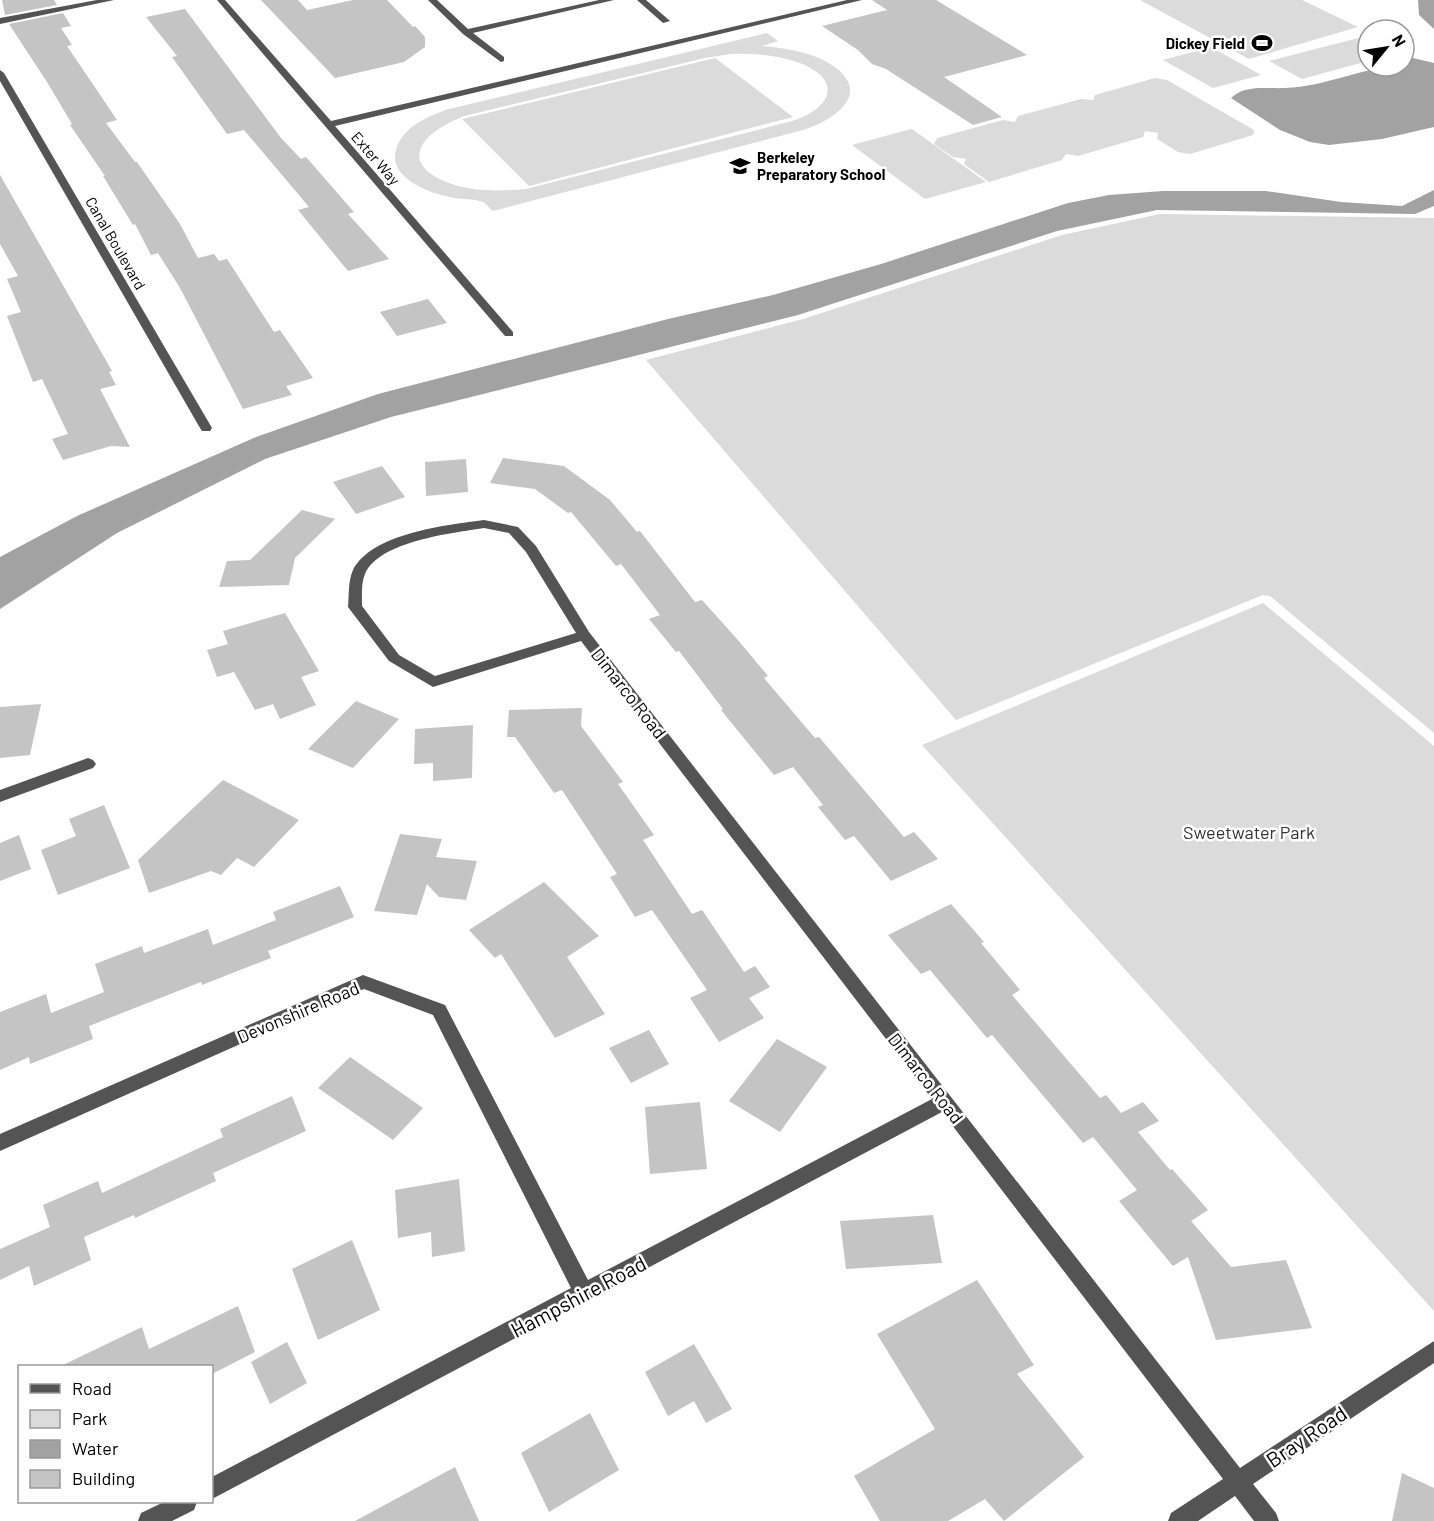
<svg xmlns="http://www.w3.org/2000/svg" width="1434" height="1521" viewBox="0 0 1434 1521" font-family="Barlow,sans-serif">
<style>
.green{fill:#dbdbdb;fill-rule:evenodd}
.water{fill:#a2a2a2}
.building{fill:#c4c4c4}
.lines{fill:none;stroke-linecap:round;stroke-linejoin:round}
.minor{fill:#545454;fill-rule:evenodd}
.labels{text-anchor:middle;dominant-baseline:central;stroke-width:5;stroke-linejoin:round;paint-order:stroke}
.far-poi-label{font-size:15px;font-weight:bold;fill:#000;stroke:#fff;text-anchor:end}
.far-street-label{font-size:15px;fill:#000;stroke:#fff}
.street-label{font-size:18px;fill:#000;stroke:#fff}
.park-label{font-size:18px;fill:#323232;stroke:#fff}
.near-street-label{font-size:21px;fill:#000;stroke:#fff}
</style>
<rect width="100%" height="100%" fill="#fff"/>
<!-- green -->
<g class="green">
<polygon points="1140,0 1302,0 1358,27 1249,59"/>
<path d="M767 33 778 41 762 46C783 48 806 51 825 61 875 88 841 118 803 130L493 211C490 209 486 203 483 202 473 198 460 200 450 197 430 193 388 178 396 150 402 127 428 116 449 109ZM731 54C754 53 778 55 800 63 845 81 830 109 792 121L526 189C502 191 475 192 452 184 390 162 428 128 468 115L705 58Z"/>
<polygon points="1366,36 1368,37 1368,61 1302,79 1269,61"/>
<polygon points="1211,47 1261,75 1213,88 1163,60"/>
<polygon points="715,58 793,117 529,186 462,119"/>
<polygon points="1155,78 1167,80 1254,130 1253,135 1190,154 1178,152 1157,139 1158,133 1145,131 1143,137 1078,156 1066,154 1062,160 989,182 964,164 966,159 953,157 934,144 937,138 1003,120 1015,122 1018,116 1081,99 1093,100 1095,95"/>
<polygon points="911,129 912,129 986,182 925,199 852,145"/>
<polygon points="1160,214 1434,218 1434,733 1270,596 1263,595 956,720 646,360 803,319 1062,235"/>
<polygon points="1263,603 1434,746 1434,1311 922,745"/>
</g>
<!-- water -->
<g class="water">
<polygon points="1418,0 1434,0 1434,29 1419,15"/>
<path d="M1413 58 1434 63V127L1382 139 1329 145 1310 142 1280 130 1231 98C1245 84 1267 89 1285 88 1326 87 1363 66 1404 66V60Z"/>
<polygon points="1434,190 1434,206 1415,214 1157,210 1057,231 798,315 391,417 265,459 117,533 0,609 0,557 77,516 256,437 378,394 668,319 773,295 881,264 1068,203 1109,195 1163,191 1266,191 1341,202 1402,206"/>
</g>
<!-- building -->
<g class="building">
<polygon points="2,0 54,0 57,5 5,15"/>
<polygon points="261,0 298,0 307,10 353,0 387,0 413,27 415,26 425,37 425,47 404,62 335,78"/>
<polygon points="872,0 936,0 1027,55 944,77 1002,117 973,125 886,69 872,64 858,50 822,26 887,10"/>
<polygon points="185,9 281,138 301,159 306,157 354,212 348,214 389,259 348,271 298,210 309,207 244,130 227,134 172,57 177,56 146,17"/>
<polygon points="63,13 71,26 61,28 72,45 67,46 117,120 106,123 135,162 137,162 180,224 198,258 214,254 219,261 227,259 274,332 280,330 313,378 286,386 292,395 243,409 180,288 158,253 151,255 135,224 133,225 103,176 105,176 70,125 72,124 47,82 9,24"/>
<polygon points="0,175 112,371 109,372 116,385 100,389 130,447 111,446 63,460 52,439 68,434 42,379 33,382 7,316 21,312 7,279 18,276 0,244"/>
<polygon points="428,299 447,323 397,336 380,312"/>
<polygon points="503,458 564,466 610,500 637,532 640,531 695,602 702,600 737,639 768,676 764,678 815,738 819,737 904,837 914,832 938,859 891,881 854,836 845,840 818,807 823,805 793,767 774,775 721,710 723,709 679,651 676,652 649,619 660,615 621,564 616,566 571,512 568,513 535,489 490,483"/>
<polygon points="466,459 468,492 426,496 425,462"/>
<polygon points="382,466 405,497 356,514 333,482"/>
<polygon points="302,510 335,519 295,558 289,585 219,587 227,561 250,560"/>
<polygon points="285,613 319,671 301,677 316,705 280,719 273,704 255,710 234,672 217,677 207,650 228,644 223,631"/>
<polygon points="356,701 399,719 353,768 308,749"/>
<polygon points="41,704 30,755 0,758 0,707"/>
<polygon points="582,708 581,726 623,782 618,784 654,835 643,840 692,914 702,910 744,972 755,966 770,987 749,998 764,1018 719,1042 690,998 707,990 652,910 635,917 610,877 617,874 562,790 554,793 515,737 507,737 509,710"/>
<polygon points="473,725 472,778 433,781 433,763 414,764 415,729"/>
<polygon points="223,780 299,820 254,867 237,858 221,875 211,871 149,893 138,860"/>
<polygon points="104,805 130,868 58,895 41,850 76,836 69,819"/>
<polygon points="400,834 442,839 436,857 477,861 466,900 439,897 427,884 417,915 374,911"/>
<polygon points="19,835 31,869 0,881 0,843"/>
<polygon points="544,882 599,936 567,957 605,1014 555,1038 501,954 495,958 469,930"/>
<polygon points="340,886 354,917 268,951 271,958 202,985 201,982 89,1026 93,1039 30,1064 29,1057 0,1070 0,1012 46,994 51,1013 104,992 95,964 142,946 144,953 208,929 213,945 276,920 273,912"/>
<polygon points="951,904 984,942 981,943 1020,990 1012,995 1100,1098 1106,1095 1121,1113 1143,1102 1159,1121 1138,1132 1170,1170 1172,1169 1208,1210 1191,1221 1231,1267 1286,1260 1312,1328 1216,1340 1188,1257 1173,1266 1119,1201 1137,1190 1093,1137 1083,1143 992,1035 987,1038 930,970 921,974 888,935"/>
<polygon points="649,1030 669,1064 631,1083 609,1048"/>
<polygon points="777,1039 827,1067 780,1132 729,1101"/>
<polygon points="350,1057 423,1108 393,1140 318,1088"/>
<polygon points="292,1096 306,1131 213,1173 216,1181 135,1218 134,1215 84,1237 91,1260 34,1286 29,1266 0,1280 0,1249 50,1227 43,1205 98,1181 102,1193 223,1137 220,1129"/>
<polygon points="700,1102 707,1169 650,1174 645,1107"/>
<polygon points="459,1179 465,1251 432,1257 431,1232 398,1238 395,1190"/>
<polygon points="933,1215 942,1263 846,1269 840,1221"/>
<polygon points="352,1240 380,1310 318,1340 292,1269"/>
<polygon points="977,1280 1034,1365 1017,1374 1084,1457 1004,1521 985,1499 948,1521 880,1521 854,1476 935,1429 877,1334"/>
<polygon points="238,1306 255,1352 212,1374 212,1366 61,1366 142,1327 149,1349"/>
<polygon points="287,1342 307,1383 270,1404 251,1362"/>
<polygon points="694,1344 732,1409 706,1423 694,1401 668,1416 645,1372"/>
<polygon points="590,1413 619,1470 549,1512 521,1453"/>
<polygon points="455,1467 479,1521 355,1521"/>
<polygon points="1402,1473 1434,1488 1434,1521 1392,1521"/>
</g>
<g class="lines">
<!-- minor -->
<g class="minor">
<polygon points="97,0 114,0 0,24 0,18"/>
<polygon points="217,0 225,0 331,121 847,0 862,0 335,126 513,332 513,336 505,336"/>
<polygon points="428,0 437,0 468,29 599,0 614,0 473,33 504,57 504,61 501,62 463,34"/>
<polygon points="637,0 646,0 670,21 663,23"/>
<polygon points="0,70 4,73 212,428 210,431 202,431 200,428 0,81"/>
<path d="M484 520 518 527 536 546 589 632 1240 1468 1434 1341V1363L1253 1484 1276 1513 1279 1521H1254L1235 1496 1198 1521H1168L1171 1513 1223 1479 942 1112 212 1499V1477L571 1288 433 1015 364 989 0 1151V1134L363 975 445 1005 588 1280 932 1099 581 641 433 687 389 661 348 607C349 595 348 581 353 570 372 533 447 525 484 520ZM484 528 509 533 526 552 576 633 435 676 399 655 362 606C362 596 361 583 365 574 379 541 453 533 484 528Z"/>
<polygon points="88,758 93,760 96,764 93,768 0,802 0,790"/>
<polygon points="164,1502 197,1502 194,1510 172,1521 138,1521 141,1513"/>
</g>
</g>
<!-- icons -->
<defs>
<g id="stadium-bare" transform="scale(1.62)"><path d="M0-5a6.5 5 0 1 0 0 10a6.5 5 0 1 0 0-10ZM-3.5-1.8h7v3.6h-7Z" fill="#000" stroke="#fff" stroke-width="2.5" paint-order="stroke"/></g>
<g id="school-bare" transform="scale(1.62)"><path d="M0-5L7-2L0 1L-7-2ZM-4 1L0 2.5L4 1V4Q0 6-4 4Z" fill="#000" stroke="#fff" stroke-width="2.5" paint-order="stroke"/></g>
</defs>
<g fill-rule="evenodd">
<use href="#stadium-bare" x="1262" y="43"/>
<use href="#school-bare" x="740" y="166"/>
</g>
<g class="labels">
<!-- far-poi labels -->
<g class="far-poi-label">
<text x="1245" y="43">Dickey Field</text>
<text x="757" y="157" text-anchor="start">Berkeley<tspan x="757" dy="17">Preparatory School</tspan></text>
</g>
<!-- far-street labels -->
<g class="far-street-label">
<text transform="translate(376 158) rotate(49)">Exter Way</text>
<text transform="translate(116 243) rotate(60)">Canal Boulevard</text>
</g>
<!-- street labels -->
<g class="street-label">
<text transform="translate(629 693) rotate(52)">Dimarco Road</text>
<text transform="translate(298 1012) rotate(-23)">Devonshire Road</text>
<text transform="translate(926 1078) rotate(52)">Dimarco Road</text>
</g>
<!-- park labels -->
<g class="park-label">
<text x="1249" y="832">Sweetwater Park</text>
</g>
<!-- near-street labels -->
<g class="near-street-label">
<text transform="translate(578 1296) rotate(-28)">Hampshire Road</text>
<text transform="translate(1306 1436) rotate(-34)">Bray Road</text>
</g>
</g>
<!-- legend -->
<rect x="18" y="1365" width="195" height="138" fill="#ffffff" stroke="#999999" stroke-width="1.5"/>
<rect x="30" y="1384" width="30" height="9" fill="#545454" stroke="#999999" stroke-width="1.5"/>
<text x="72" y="1395" font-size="18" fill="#000000">Road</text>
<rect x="30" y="1410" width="30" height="18" fill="#dbdbdb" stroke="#999999" stroke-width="1.5"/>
<text x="72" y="1425" font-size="18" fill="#000000">Park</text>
<rect x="30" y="1440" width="30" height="18" fill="#a2a2a2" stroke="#999999" stroke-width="1.5"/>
<text x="72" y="1455" font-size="18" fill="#000000">Water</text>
<rect x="30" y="1470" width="30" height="18" fill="#c4c4c4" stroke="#999999" stroke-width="1.5"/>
<text x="72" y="1485" font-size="18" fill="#000000">Building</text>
<!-- north arrow -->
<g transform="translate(1386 48) rotate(60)"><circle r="28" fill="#ffffff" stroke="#999999" stroke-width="1.5"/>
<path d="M0-4.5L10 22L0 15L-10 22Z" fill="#000000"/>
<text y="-9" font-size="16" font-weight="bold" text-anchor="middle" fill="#000000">N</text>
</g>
</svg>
